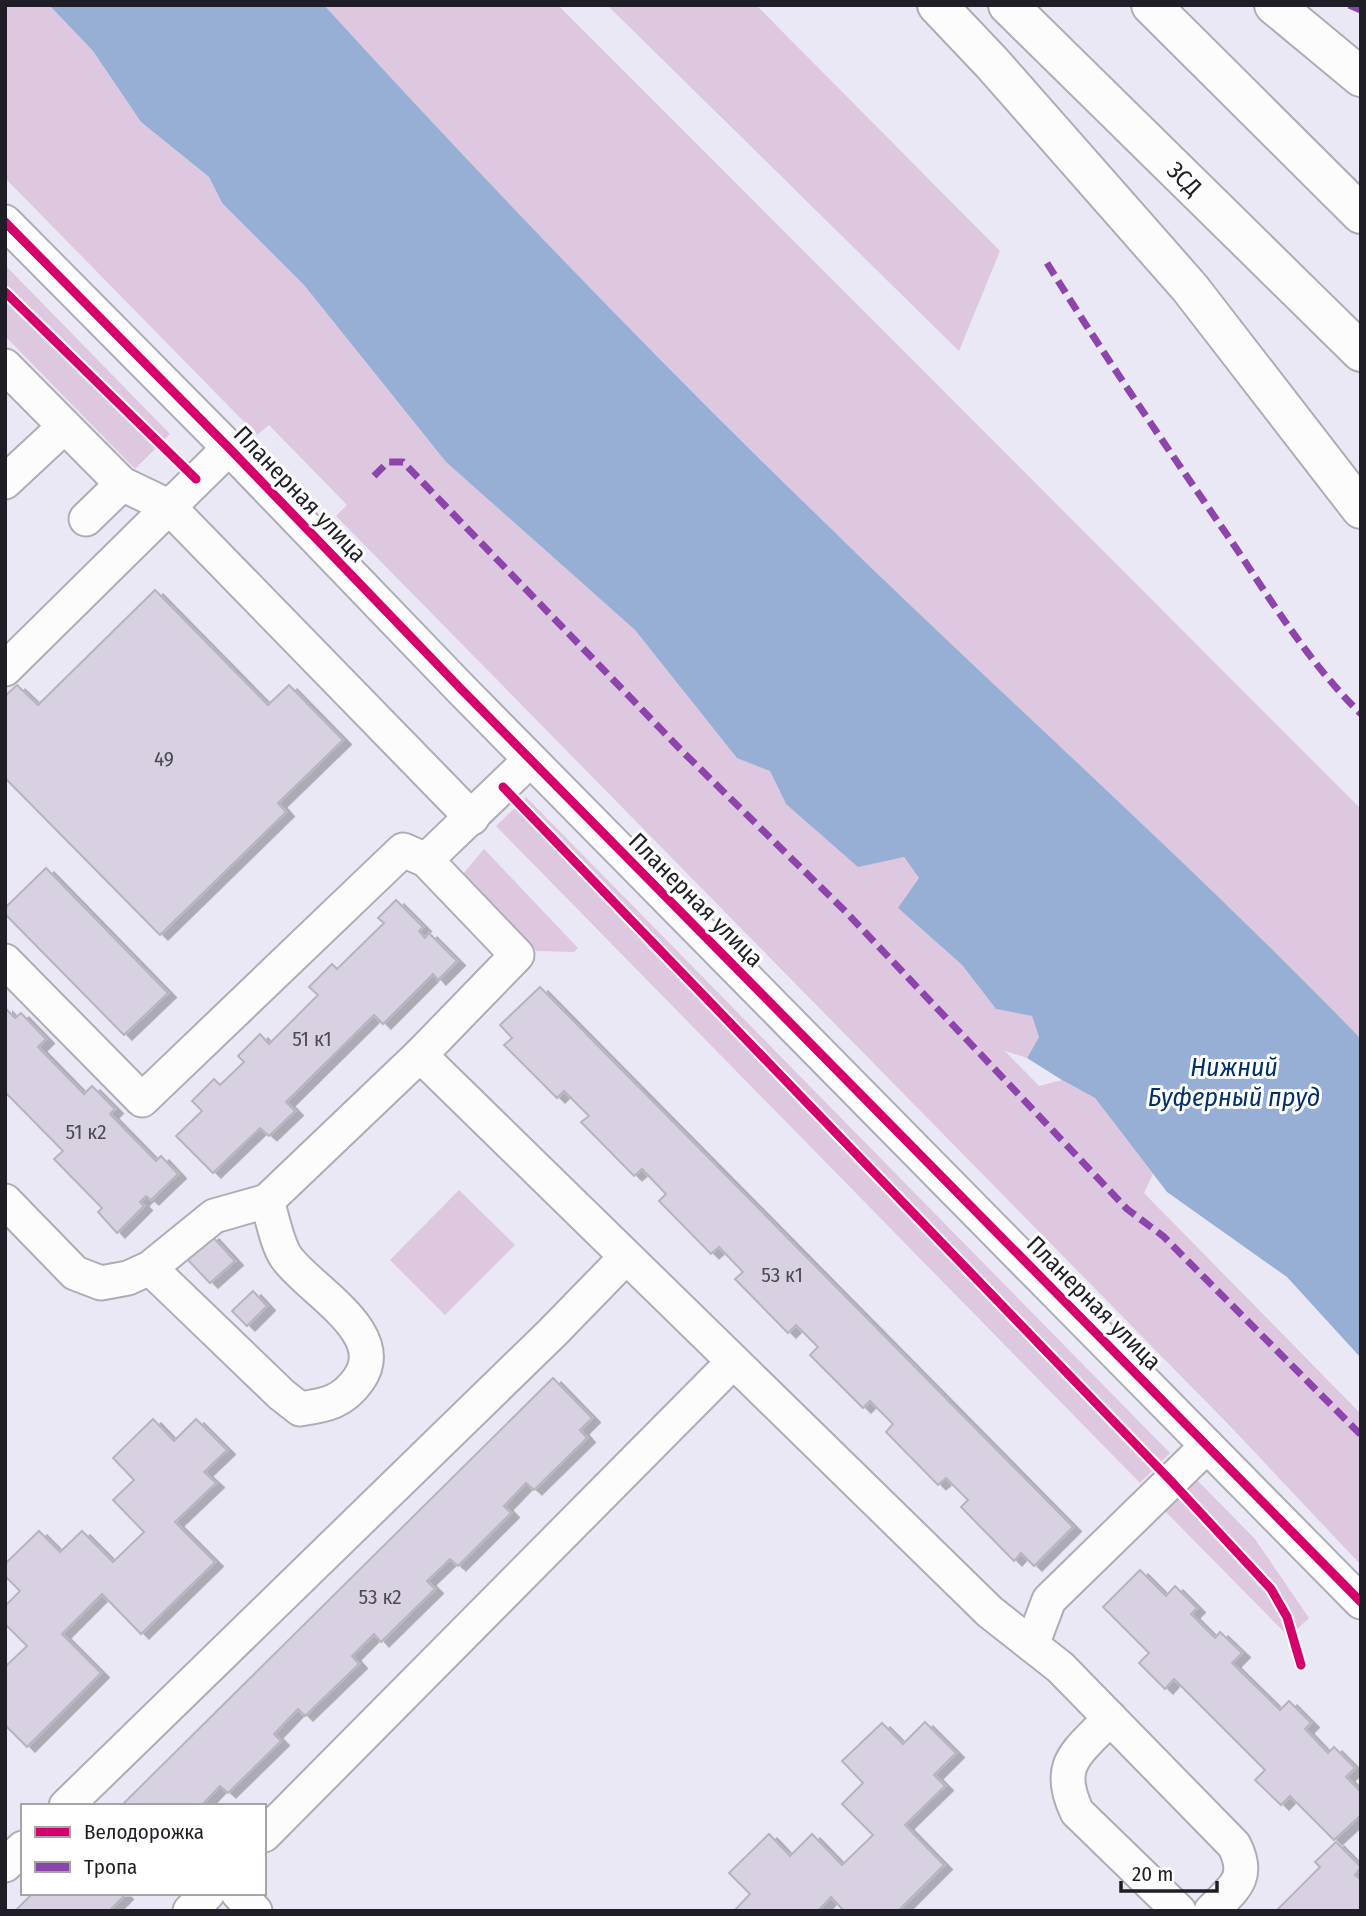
<svg xmlns="http://www.w3.org/2000/svg" width="1366" height="1916" viewBox="0 0 1366 1916" font-family="'Fira Sans Condensed',sans-serif">
<style>
.green{fill:#dec8e0}
.water{fill:#97afd4}
.building{fill:#d8d1e1;stroke:#b7b4bd;stroke-width:2;filter:url(#shadow)}
.lines{fill:none;stroke-linecap:round;stroke-linejoin:round}
.minor-casing{stroke:#aeadb6;stroke-width:37}
.major-casing{stroke:#aeadb6;stroke-width:42}
.highway-casing{stroke:#aeadb6;stroke-width:42}
.minor{stroke:#fcfcfd;stroke-width:33}
.major{stroke:#fcfcfd;stroke-width:38}
.highway{stroke:#fcfcfd;stroke-width:38}
.quiet{stroke:#8e44ad;stroke-width:7;stroke-dasharray:14 7;stroke-linecap:butt}
.cycleway-casing{stroke:#fff;stroke-width:13}
.cycleway{stroke:#d6006c;stroke-width:9}
.labels{text-anchor:middle;dominant-baseline:central;stroke-width:6;stroke-linejoin:round;paint-order:stroke}
.number-label{font-size:21px;fill:#4d4a54}
.street-label{font-size:24px;fill:#1f1d25;stroke:#fff}
.water-label{font-size:26px;font-style:italic;fill:#002f69;stroke:#fff}
</style>
<defs>
<filter id="shadow"><feDropShadow dx="8" dy="4.5" stdDeviation="0" flood-color="#0004"/></filter>
</defs>
<rect width="100%" height="100%" fill="#eae8f4"/>
<!-- green -->
<g class="green">
<polygon points="5,5 49,5 93,51 141,122 209,177 222,203 304,285 446,462 635,630 737,757 770,771 786,804 904,857 919,878 899,909 962,965 996,1009 1032,1016 1039,1037 1027,1058 1005,1051 1039,1086 1062,1080 1095,1098 1153,1174 1144,1193 1361,1414 1361,1565 1229,1425 336,516 347,505 269,425 257,435 5,178"/>
<path d="M324 5H558L1361 809V1039C1185 857 995 690 815 513 646 349 483 179 324 5Z"/>
<polygon points="607,5 756,5 1000,251 959,351"/>
<polygon points="5,265 170,434 135,469 5,336"/>
<polygon points="526,797 1170,1453 1140,1483 496,826"/>
<polygon points="484,849 578,948 574,952 536,951 462,875"/>
<polygon points="459,1190 515,1245 445,1315 390,1260"/>
<polygon points="1194,1477 1255,1539 1309,1618 1289,1637 1162,1508"/>
</g>
<!-- water -->
<path class="water" d="M49 5H324C483 179 646 349 815 513 995 690 1185 857 1361 1039V1358L1287 1277 1167 1192 1095 1098 1062 1080 1027 1058 1039 1037 1032 1016 996 1009 962 965 898 908 919 878 904 857 858 867 786 804 770 771 737 758 635 630 446 462 304 285 222 203 209 177 141 122 93 51Z"/>
<!-- building -->
<g class="building">
<polygon points="155,590 268,705 289,685 343,740 278,803 286,812 160,935 5,778 5,696 17,685 38,705"/>
<polygon points="46,868 168,993 124,1035 5,914 5,908"/>
<polygon points="396,900 423,927 419,931 425,938 429,933 457,961 438,980 433,974 383,1024 374,1015 286,1102 295,1111 269,1136 260,1128 213,1173 176,1136 202,1111 192,1101 214,1079 220,1085 244,1062 238,1056 260,1034 269,1044 318,995 309,987 332,964 337,969 384,923 378,918"/>
<polygon points="540,987 1073,1527 1034,1566 1021,1553 1014,1561 961,1507 968,1500 946,1478 938,1485 886,1432 893,1424 870,1401 863,1408 810,1355 818,1347 796,1325 788,1333 735,1279 743,1272 719,1247 711,1254 659,1201 666,1194 642,1169 634,1176 581,1122 589,1116 564,1091 557,1098 504,1045 512,1038 500,1025"/>
<polygon points="5,1008 15,1018 21,1013 46,1039 38,1047 84,1094 92,1086 115,1109 110,1114 156,1161 161,1156 178,1174 151,1200 146,1196 140,1202 144,1206 117,1233 98,1212 102,1208 54,1159 63,1151 5,1092"/>
<polygon points="211,1235 235,1261 210,1283 186,1258"/>
<polygon points="253,1291 267,1306 247,1326 232,1311"/>
<polygon points="553,1378 592,1418 580,1430 587,1438 534,1490 526,1483 504,1506 511,1513 458,1566 450,1559 427,1581 435,1589 381,1642 374,1634 352,1656 359,1664 305,1716 298,1709 274,1734 281,1741 228,1793 220,1786 201,1806 121,1806"/>
<polygon points="153,1419 174,1441 196,1419 227,1450 204,1472 216,1483 175,1522 215,1562 141,1634 102,1594 62,1634 101,1673 27,1747 5,1725 5,1667 27,1646 5,1624 5,1606 20,1591 5,1576 5,1564 39,1531 60,1552 82,1531 113,1562 144,1532 113,1500 134,1480 113,1458"/>
<polygon points="1140,1570 1166,1596 1175,1586 1197,1608 1191,1614 1215,1638 1220,1632 1242,1653 1232,1663 1280,1710 1289,1701 1311,1723 1305,1729 1328,1753 1334,1747 1355,1768 1346,1777 1361,1792 1361,1815 1334,1840 1290,1796 1281,1805 1255,1780 1265,1770 1174,1679 1165,1689 1139,1663 1149,1653 1103,1607"/>
<polygon points="925,1722 956,1753 934,1775 945,1786 905,1825 944,1865 898,1911 844,1911 831,1897 818,1911 734,1911 750,1894 729,1873 769,1834 790,1856 812,1834 842,1865 873,1835 842,1804 863,1783 842,1761 882,1723 903,1744"/>
<polygon points="1336,1842 1361,1867 1355,1875 1361,1880 1361,1911 1276,1911 1320,1867 1315,1862"/>
<polygon points="33,1893 123,1893 125,1895 109,1911 15,1911"/>
</g>
<g class="lines">
<!-- minor casing -->
<g class="minor-casing">
<g id="minor">
<polyline points="5,222 229,448 461,689 1361,1602"/>
<polyline points="5,366 122,484 168,506 472,818"/>
<polyline points="5,482 64,427"/>
<polyline points="86,519 122,484"/>
<polyline points="5,669 229,448"/>
<polyline points="5,961 142,1100 403,850 426,860"/>
<path d="M420 1055 990 1612 1060 1667 1234 1845C1251 1878 1234 1888 1211 1911"/>
<polyline points="5,1201 75,1273 101,1283 128,1278 150,1268 214,1216 267,1201 420,1055 517,955 426,860 530,760"/>
<path d="M150 1268 282 1395 300 1409C327 1405 343 1402 359 1379 391 1332 309 1290 286 1257 277 1244 272 1216 267 1201"/>
<polyline points="1032,1645 1049,1600 1207,1446"/>
<path d="M1110 1718C1078 1753 1054 1763 1077 1812L1179 1911"/>
<polyline points="66,1806 552,1333 626,1257"/>
<polyline points="264,1835 733,1362"/>
<polyline points="5,1865 23,1848"/>
<polyline points="238,1893 255,1911"/>
<polyline points="190,1911 208,1893"/>
</g>
</g>
<!-- major casing -->
<g class="major-casing">
<g id="major">
<polyline points="937,5 992,63 1190,288 1361,509"/>
<polyline points="1274,5 1361,77"/>
</g>
</g>
<!-- highway casing -->
<g class="highway-casing">
<g id="highway">
<polyline points="1008,5 1361,352"/>
<polyline points="1151,5 1361,214"/>
</g>
</g>
<!-- minor -->
<use href="#minor" class="minor"/>
<!-- major -->
<use href="#major" class="major"/>
<!-- highway -->
<use href="#highway" class="highway"/>
<!-- quiet -->
<g class="quiet">
<polyline points="1349,5 1361,10"/>
<path d="M1047 263C1105 357 1167 448 1230 539 1270 599 1309 663 1361 714"/>
<polyline points="374,476 388,462 403,462 682,751 846,912 1127,1209 1163,1236 1361,1435"/>
</g>
<!-- cycleway casing -->
<g class="cycleway-casing">
<g id="cycleway">
<polyline points="5,222 229,448 461,689 1361,1602"/>
<polyline points="5,292 196,479"/>
<polyline points="503,787 1171,1481 1271,1589 1287,1617 1301,1665"/>
</g>
</g>
<!-- cycleway -->
<use href="#cycleway" class="cycleway"/>
</g>
<g class="labels">
<!-- number labels -->
<g class="number-label">
<text x="164" y="759">49</text>
<text x="312" y="1039">51 к1</text>
<text x="86" y="1132">51 к2</text>
<text x="782" y="1275">53 к1</text>
<text x="380" y="1597">53 к2</text>
</g>
<!-- street labels -->
<g class="street-label">
<text transform="translate(1184 179) rotate(44)">ЗСД</text>
<text transform="translate(300 494) rotate(46)">Планерная улица</text>
<text transform="translate(696 900) rotate(45)">Планерная улица</text>
<text transform="translate(1094 1303) rotate(45)">Планерная улица</text>
</g>
<!-- water labels -->
<g class="water-label">
<text x="1234" y="1067">Нижний<tspan x="1234" dy="30">Буферный пруд</tspan></text>
</g>
</g>
<!-- border -->
<rect width="1366" height="1916" fill="none" stroke="#1f1d25" stroke-width="14"/>
<!-- legend -->
<rect x="21" y="1804" width="245" height="91" fill="#ffffff" stroke="#a5a5a8" stroke-width="2"/>
<rect x="35" y="1827" width="35" height="10" fill="#d6006c" stroke="#a5a5a8" stroke-width="2"/>
<text x="84" y="1839" font-size="21" fill="#1f1d25">Велодорожка</text>
<rect x="35" y="1862" width="35" height="10" fill="#8e44ad" stroke="#a5a5a8" stroke-width="2"/>
<text x="84" y="1874" font-size="21" fill="#1f1d25">Тропа</text>
<!-- scale -->
<path d="M1121 1881v10h96v-10" fill="none" stroke="#1f1d25" stroke-width="3.5"/>
<text x="1132" y="1881" font-size="21" fill="#1f1d25" stroke="#ffffff" stroke-width="5" paint-order="stroke">20 m</text>
</svg>
